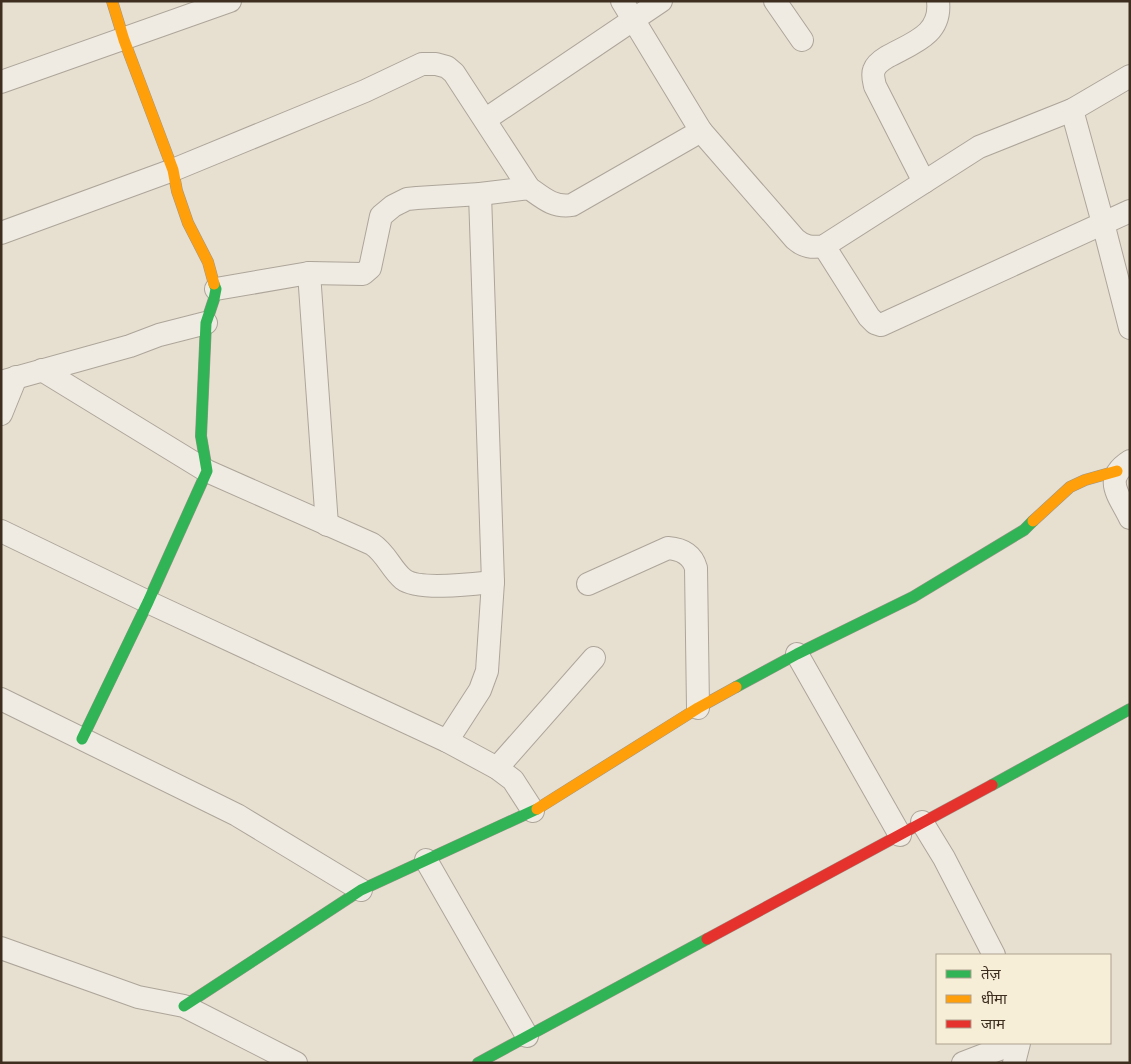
<svg xmlns="http://www.w3.org/2000/svg" width="1131" height="1064" viewBox="0 0 1131 1064" font-family="Spectral,'Noto Sans Devanagari',serif">
<style>
.lines{fill:none;stroke-linecap:round;stroke-linejoin:round}
.street-casing{stroke:#ada599;stroke-width:24}
.fast-casing{stroke:#9c958a;stroke-width:12}
.slow-casing{stroke:#9c958a;stroke-width:12}
.jam-casing{stroke:#9c958a;stroke-width:12}
.street{stroke:#efebe3;stroke-width:22}
.fast{stroke:#30b455;stroke-width:11}
.slow{stroke:#ff9f0a;stroke-width:11}
.jam{stroke:#e5322d;stroke-width:11}
</style>
<rect width="100%" height="100%" fill="#e7e0d1"/>
<g class="lines">
<!-- street casing -->
<g class="street-casing">
<g id="street">
<polyline points="775,1 802,40"/>
<polyline points="1,82 230,1"/>
<polyline points="1072,110 1103,223 1130,328"/>
<polyline points="486,119 661,1"/>
<path d="M701 131 795 239C804 247 812 248 824 246L979 147 1072 110 1130 76"/>
<path d="M924 182 875 86C874 81 872 75 874 70 876 64 882 60 887 57 912 43 942 35 938 1"/>
<polyline points="1,233 173,170 365,91 422,64 436,64 447,67 454,73 529,188"/>
<polyline points="824,246 869,317 875,323 881,325 1130,211"/>
<polyline points="309,273 327,525"/>
<path d="M216 289 309 273 363 274 370 268 381 216 393 206 407 199 417 198 480 194 529 188C543 198 554 208 572 205L701 131 622 1"/>
<path d="M42 370 207 471 372 544C386 553 391 569 403 579 418 591 474 584 493 582"/>
<polyline points="1,382 130,346 159,335 206,323"/>
<polyline points="1,414 16,377"/>
<path d="M1130 461C1102 479 1119 495 1130 518"/>
<polyline points="1,531 148,602 447,741 497,768 513,780 533,811"/>
<path d="M588 584 668 548C681 549 692 554 696 568L698 708"/>
<polyline points="797,654 900,835"/>
<polyline points="1,699 237,815 361,890"/>
<polyline points="447,741 480,690 487,671 493,582 480,194"/>
<polyline points="497,768 594,658"/>
<polyline points="922,822 944,858 994,955"/>
<polyline points="426,860 527,1036"/>
<polyline points="1,948 138,997 184,1006 296,1063"/>
<polyline points="963,1063 1015,1043"/>
<polyline points="1014,1063 1019,1043"/>
</g>
</g>
<!-- fast casing -->
<g class="fast-casing">
<g id="fast">
<polyline points="736,687 797,654 913,597 1024,530 1033,521"/>
<polyline points="82,739 148,602 207,471 201,436 206,323 214,299 216,289 214,284"/>
<polyline points="992,785 1130,709"/>
<polyline points="184,1006 361,890 537,809"/>
<polyline points="478,1063 707,939"/>
</g>
</g>
<!-- slow casing -->
<g class="slow-casing">
<g id="slow">
<polyline points="112,1 124,40 173,170 177,191 188,223 208,262 214,284"/>
<polyline points="1033,521 1070,487 1085,480 1117,471"/>
<polyline points="537,809 698,708 736,687"/>
</g>
</g>
<!-- jam casing -->
<g class="jam-casing">
<polyline id="jam" points="707,939 992,785"/>
</g>
<!-- street -->
<use href="#street" class="street"/>
<!-- fast -->
<use href="#fast" class="fast"/>
<!-- slow -->
<use href="#slow" class="slow"/>
<!-- jam -->
<use href="#jam" class="jam"/>
</g>
<!-- border -->
<rect width="1131" height="1064" fill="none" stroke="#3d2e20" stroke-width="5"/>
<!-- legend -->
<rect x="936" y="954" width="175" height="90" fill="#f7eed8" stroke="#ada18e"/>
<rect x="946" y="970" width="25" height="8" fill="#30b455" stroke="#ada18e"/>
<text x="981" y="979" font-size="15" fill="#3d2e20">तेज़</text>
<rect x="946" y="995" width="25" height="8" fill="#ff9f0a" stroke="#ada18e"/>
<text x="981" y="1004" font-size="15" fill="#3d2e20">धीमा</text>
<rect x="946" y="1020" width="25" height="8" fill="#e5322d" stroke="#ada18e"/>
<text x="981" y="1029" font-size="15" fill="#3d2e20">जाम</text>
</svg>
